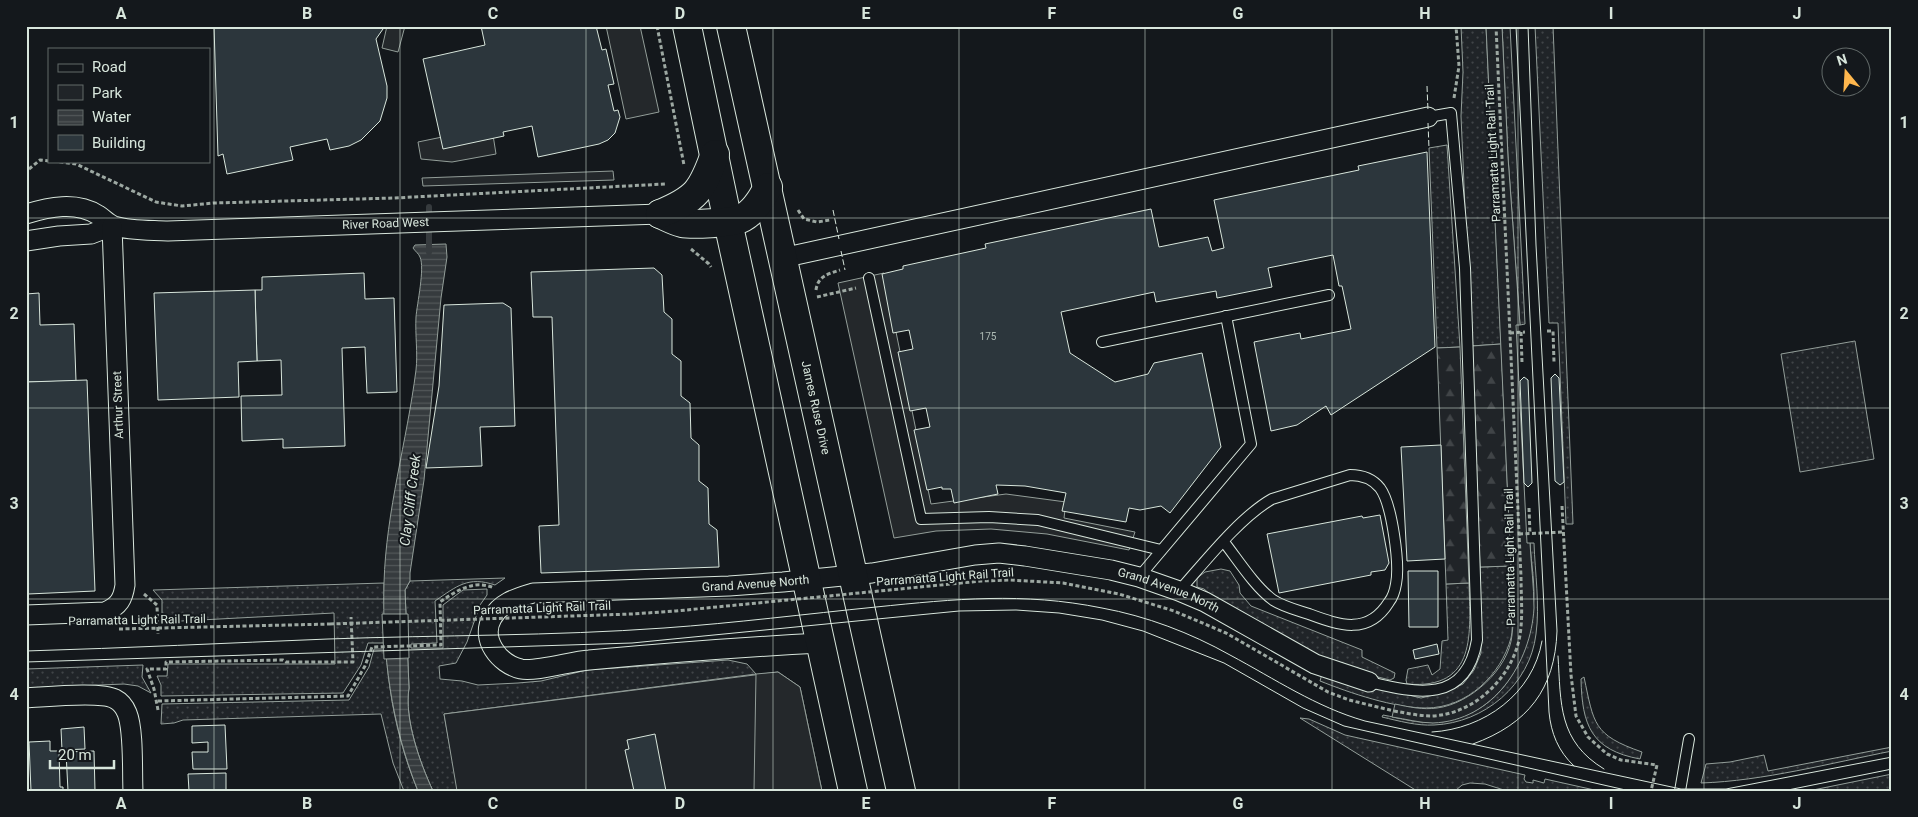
<svg xmlns="http://www.w3.org/2000/svg" width="1918" height="817" viewBox="0 0 1918 817" font-family="Roboto,sans-serif">
<style>
.grass{fill:url(#grass-dots);stroke:#939e99}
.forest{fill:url(#forest-firs);stroke:#939e99}
.park{fill:#202428;stroke:#939e99}
.parking{fill:#24282b;stroke:#939e99}
.water{fill:url(#water-rules);stroke:#939e99}
.pier{fill:#14181c;stroke:#939e99}
.lines{fill:none;stroke-linecap:round;stroke-linejoin:round}
.stream{stroke:#363b3e;stroke-width:6}
.building{fill:#2c363c;stroke:#d8e6dc}
.lane-casing{stroke:#d8e6dc;stroke-width:12}
.street-casing{stroke:#d8e6dc;stroke-width:21}
.primary-casing{stroke:#d8e6dc;stroke-width:30}
.path{stroke:#9da8a2;stroke-width:3;stroke-dasharray:4 2.5;stroke-linecap:butt}
.lane{stroke:#14181c;stroke-width:10}
.street{stroke:#14181c;stroke-width:19}
.primary{stroke:#14181c;stroke-width:28}
.tram{stroke:#d8e6dc;stroke-width:1}
.path-bridge{stroke:#9da8a2;stroke-width:3;stroke-dasharray:4 2.5;stroke-linecap:butt}
.fence{stroke:#d8e6dc;stroke-width:1;stroke-dasharray:6 2.5;stroke-linecap:butt}
.grid{fill:none;stroke:#d8e6dc;stroke-width:1;stroke-opacity:0.55}
.labels{text-anchor:middle;dominant-baseline:central;stroke-width:4;stroke-linejoin:round;paint-order:stroke}
.number-label{font-size:10px;fill:#adbab4}
.street-label{font-size:12px;fill:#d8e6dc;stroke:#14181c}
.water-label{font-size:14px;font-style:italic;fill:#d8e6dc;stroke:#14181c}
.neatline{fill:none;stroke:#d8e6dc;stroke-width:2}
.grid-label{font-size:16px;text-anchor:middle;font-weight:bold;fill:#d8e6dc}
</style>
<defs>
<pattern id="grass-dots" width="8" height="8" patternUnits="userSpaceOnUse" patternTransform="scale(1.25)"><rect width="8" height="8" fill="#202428"/><path d="M2 2h.1M6 6h.1" fill="none" stroke="#404447" stroke-width="1.8" stroke-linecap="round"/></pattern>
<pattern id="forest-firs" width="22" height="20" patternUnits="userSpaceOnUse" patternTransform="scale(1.25)"><rect width="22" height="20" fill="#202428"/><path d="M5 1l3.5 6h-7zM16 11l3.5 6h-7z" fill="#404447"/></pattern>
<pattern id="water-rules" width="6" height="5" patternUnits="userSpaceOnUse" patternTransform="scale(1.25)"><rect width="6" height="5" fill="#363b3e"/><path d="M0 2.5h6" fill="none" stroke="#525759"/></pattern>
</defs>
<rect width="100%" height="100%" fill="#14181c"/>
<!-- grass -->
<g class="grass">
<polygon points="1461,26 1486,26 1501,344 1471,346 1461,116 1463,72"/>
<polygon points="1502,26 1510,26 1525,324 1520,325 1508,157"/>
<polygon points="1535,26 1553,26 1573,524 1566,524 1558,323 1549,323"/>
<polygon points="1447,145 1460,347 1437,348 1429,148"/>
<polygon points="1855,341 1874,459 1800,472 1781,354"/>
<path d="M1530 543H1534C1535 573 1540 605 1536 634 1530 685 1484 723 1434 725 1417 726 1399 721 1382 717L1383 715C1400 718 1418 724 1436 722 1498 717 1527 665 1533 608 1536 588 1531 563 1530 543Z"/>
<path d="M1511 566C1511 582 1512 599 1512 615 1512 623 1513 631 1511 638 1501 675 1467 708 1426 708 1394 708 1350 693 1320 681L1322 674 1421 698 1446 692 1463 684 1474 670 1481 653 1480 567Z"/>
<polygon points="1221,569 1230,571 1239,585 1240,593 1251,606 1362,650 1362,657 1395,673 1394,678 1390,680 1338,667 1229,610 1204,589 1197,587 1197,578 1205,572"/>
<path d="M505 578 495 585C468 576 457 586 435 601L437 643 411 644V648H443V605L463 590 487 589V595L480 605 467 642 456 663 439 666 440 679 462 681 478 685 518 683 541 681 587 670 728 660 747 664 756 674 444 714 458 791H433C420 763 404 718 409 688L405 590 410 581Z"/>
<polygon points="384,583 385,643 368,643 361,665 343,693 161,696 161,685 157,676 167,676 168,664 335,664 334,613 162,622 162,600 153,590"/>
<path d="M1469 583C1470 632 1478 690 1407 684L1406 680 1408 669 1428 665 1432 675 1440 669 1442 641 1448 640 1446 584Z"/>
<path d="M374 649H386C389 698 399 745 418 791H404L393 763 381 714 183 720 174 723 161 724 162 704 349 700 369 667Z"/>
<polygon points="143,665 142,677 151,693 138,686 124,684 26,688 26,669"/>
<path d="M1584 677C1594 724 1593 735 1642 752L1640 759C1591 750 1582 725 1581 679Z"/>
<polygon points="1300,718 1309,719 1345,735 1525,775 1524,779 1526,782 1533,783 1533,780 1544,783 1545,779 1599,791 1507,791 1485,784 1470,783 1462,785 1455,791 1417,791"/>
<path d="M1892 747V751C1831 763 1763 781 1701 783L1706 764 1730 762 1764 755 1768 771Z"/>
<polygon points="1892,774 1892,791 1808,791"/>
</g>
<!-- forest -->
<g class="forest">
<polygon points="1501,344 1511,566 1480,567 1471,346"/>
<polygon points="1460,347 1469,583 1446,584 1437,348"/>
</g>
<!-- park -->
<g class="park">
<path d="M1486 26H1502L1508 157 1520 325H1516L1527 543H1530C1531 564 1534 586 1534 608 1531 663 1493 721 1433 723 1420 723 1406 719 1392 717L1395 704C1409 707 1423 710 1437 708 1470 704 1509 669 1512 635 1515 613 1511 588 1511 566Z"/>
<polygon points="778,672 800,687 822,791 457,791 444,714"/>
</g>
<!-- parking -->
<g class="parking">
<polygon points="387,26 405,26 398,52 382,48"/>
<polygon points="606,26 640,26 659,112 626,119"/>
<polygon points="493,135 496,154 452,162 421,159 418,142 447,136"/>
<polygon points="613,171 614,180 423,186 422,178"/>
<polygon points="884,273 931,504 1006,494 1066,502 1064,518 1135,532 1129,550 1047,534 991,529 936,531 894,538 838,283"/>
<polygon points="778,672 800,687 822,791 754,791 756,674"/>
</g>
<!-- water -->
<path class="water" d="M446 244 447 257 441 298 424 480 410 573V581L405 590 409 688C404 719 420 763 433 791H418C391 724 382 654 384 583 386 511 407 441 416 370 418 353 415 335 416 317 417 304 425 268 420 257 419 254 415 251 413 248L415 245Z"/>
<!-- pier -->
<polygon class="pier" points="382,614 408,614 409,658 384,659"/>
<g class="lines">
<!-- stream -->
<polyline class="stream" points="429,207 429,252"/>
</g>
<!-- building -->
<g class="building">
<polygon points="214,26 382,26 383,29 376,39 387,86 387,98 380,121 361,140 349,146 330,150 327,139 290,147 293,160 227,174 223,154 218,156"/>
<polygon points="481,26 596,26 602,50 606,49 614,84 608,85 614,111 618,110 620,117 615,133 608,140 599,144 538,157 532,126 503,132 504,136 443,149 423,59 485,45"/>
<polygon points="1427,152 1435,347 1331,415 1326,406 1297,425 1271,431 1254,342 1300,333 1301,339 1351,329 1342,286 1339,286 1333,255 1268,268 1272,287 1217,298 1216,291 1156,302 1154,292 1061,312 1070,353 1115,382 1148,374 1154,363 1202,353 1221,447 1170,513 1161,506 1140,510 1129,508 1126,522 1062,511 1066,493 1025,486 996,485 998,494 954,503 951,489 942,489 942,487 927,490 914,430 930,427 926,408 910,411 898,352 913,349 909,330 893,333 882,274 903,269 903,266 986,248 985,244 1151,209 1159,247 1208,237 1212,251 1224,248 1214,200 1359,170 1358,166"/>
<polygon points="654,268 662,275 664,312 672,319 672,354 681,361 681,396 690,403 691,438 699,445 699,481 708,488 709,524 717,530 719,567 541,573 539,526 559,525 552,317 533,317 531,272"/>
<polygon points="364,273 365,299 394,298 397,392 367,393 365,347 342,348 345,446 283,448 283,439 242,441 241,396 282,395 281,360 257,361 255,290 262,290 262,277"/>
<polygon points="255,290 257,361 238,362 239,397 158,400 154,293"/>
<polygon points="39,293 40,325 74,324 76,381 26,382 26,294"/>
<polygon points="503,303 511,308 515,426 480,427 482,466 426,468 439,386 444,305"/>
<polygon points="1555,374 1559,378 1564,482 1560,485 1555,481 1551,378"/>
<polygon points="1524,377 1528,380 1532,483 1528,487 1524,483 1520,381"/>
<polygon points="87,380 95,591 28,594 26,530 26,382"/>
<polygon points="1441,445 1445,559 1407,561 1401,447"/>
<polygon points="1380,515 1389,563 1385,570 1371,572 1371,575 1279,593 1267,534 1362,516 1363,518"/>
<polygon points="26,530 28,594 26,594"/>
<polygon points="1408,571 1438,571 1438,627 1409,627"/>
<polygon points="1437,644 1439,654 1415,659 1413,650"/>
<polygon points="225,725 227,769 193,769 192,752 208,752 208,742 192,743 192,726"/>
<polygon points="84,727 85,749 62,750 61,729"/>
<polygon points="655,734 666,791 634,791 625,750 629,749 627,740"/>
<polygon points="50,741 50,751 59,751 60,787 63,787 63,791 31,791 29,742"/>
<polygon points="94,751 95,791 68,791 66,752"/>
<polygon points="226,773 226,791 189,791 188,774"/>
</g>
<g class="lines">
<!-- lane casing -->
<g class="lane-casing">
<g id="lane">
<polyline points="869,278 921,519 989,517 1038,520 1161,550"/>
<polyline points="1102,342 1329,295"/>
<polyline points="1139,577 1251,444 1226,316"/>
<path d="M1179 591C1204 563 1240 517 1272 499L1350 475C1362 475 1372 478 1380 488 1392 504 1400 564 1396 584 1395 590 1393 597 1389 602 1368 636 1339 625 1309 614 1297 610 1284 607 1273 600 1255 587 1238 560 1224 542"/>
<path d="M1369 682C1416 693 1466 705 1477 640L1465 268 1451 113 1428 117"/>
<polyline points="1680,791 1689,739"/>
</g>
</g>
<!-- street casing -->
<g class="street-casing">
<g id="street">
<path id="s1" d="M26 214C49 207 76 201 98 215 103 218 108 224 114 226 131 231 150 230 168 231L660 214"/>
<polyline points="26,241 59,236 91,234 112,226"/>
<polyline points="782,258 1428,117"/>
<path d="M26 615 105 612C119 606 123 599 125 585L112 226"/>
<path id="s2" d="M821 643C743 647 666 653 589 660 572 661 536 672 521 669 499 664 480 639 492 618 501 602 517 598 533 593L729 586 783 582 872 573 975 555 999 553 1025 556 1111 570 1139 577 1179 591 1205 602 1315 664 1369 682"/>
<path d="M26 698C46 697 100 691 115 699 121 702 125 708 127 713 134 730 132 771 133 791"/>
</g>
</g>
<!-- primary casing -->
<g class="primary-casing">
<g id="primary">
<polyline points="687,26 728,222 853,791"/>
<path id="s3" d="M731 26 901 791"/>
<path d="M660 214C667 217 674 221 682 223 692 225 730 223 740 219 752 214 762 199 768 187"/>
<path d="M660 214C696 199 702 191 715 154"/>
</g>
</g>
<!-- path -->
<g class="path">
<polyline points="657,26 684,165"/>
<polyline points="1454,98 1459,66 1456,26"/>
<polyline points="53,161 76,164 156,202 182,206 214,203 394,198 665,184"/>
<polyline points="29,169 40,160 49,161"/>
<polyline points="798,210 804,219 817,222 830,220"/>
<polyline points="691,249 709,264 711,267"/>
<path d="M816 290C818 276 828 274 840 270"/>
<polyline points="817,297 856,288"/>
<polyline points="1547,331 1553,331 1554,362"/>
<polyline points="1521,332 1522,363"/>
<polyline points="1510,333 1525,332"/>
<polyline points="1562,506 1571,675 1576,716 1588,737 1607,754 1621,760 1657,765 1651,791"/>
<polyline points="1529,508 1530,534"/>
<polyline points="1519,534 1564,532"/>
<polyline points="144,594 157,605 158,634"/>
<polyline points="119,629 330,624"/>
<path d="M158 701 348 696 365 666 372 647 441 645 440 602C456 591 474 579 494 588"/>
<polyline points="158,710 154,689 147,669 166,669 166,662 283,660 286,662 353,662 351,617"/>
<path d="M1394 711C1406 713 1419 716 1432 716 1475 714 1513 677 1520 635 1523 616 1521 596 1521 577L1496 26"/>
</g>
<!-- lane -->
<use href="#lane" class="lane"/>
<!-- street -->
<use href="#street" class="street"/>
<!-- primary -->
<use href="#primary" class="primary"/>
<!-- tram -->
<g class="tram">
<path d="M1516 26 1549 712C1551 733 1558 751 1574 766"/>
<path d="M26 651C127 648 228 643 328 639 440 635 553 636 664 628 735 623 806 614 876 607 955 599 1023 592 1102 608 1146 616 1191 633 1230 655 1275 679 1316 707 1365 721L1681 789H1726L1892 757"/>
<path d="M1558 656C1561 704 1558 741 1604 769"/>
<polyline points="26,662 632,643 959,611 1016,610 1059,613 1102,620 1143,631 1224,663 1303,708 1344,726 1630,791"/>
<path d="M1432 732C1484 729 1533 694 1542 641"/>
<path d="M1473 744C1528 724 1555 689 1557 631L1536 245 1528 26"/>
<polyline points="1783,791 1892,769"/>
</g>
<!-- path-bridge -->
<polyline class="path-bridge" points="330,624 632,614 676,611 981,581 1010,580 1063,583 1119,594 1174,611 1226,633 1328,692 1349,700 1394,711"/>
<!-- fence -->
<g class="fence">
<polyline points="1427,86 1428,111"/>
<polyline points="1428,123 1429,148"/>
<polyline points="833,210 839,239"/>
<polyline points="841,251 845,270"/>
</g>
</g>
<!-- grid -->
<path class="grid" d="M214 26V791M400 26V791M586 26V791M773 26V791M959 26V791M1145 26V791M1332 26V791M1518 26V791M1704 26V791M26 218H1892M26 408H1892M26 599H1892"/>
<g class="labels">
<!-- number labels -->
<g class="number-label">
<text x="988" y="336">175</text>
</g>
<!-- street labels -->
<g class="street-label">
<text transform="translate(1493 153) rotate(-93)">Parramatta Light Rail Trail</text>
<text stroke="none"><textPath href="#s1" startOffset="366">River Road West</textPath></text>
<text transform="translate(118 405) rotate(-92)">Arthur Street</text>
<text stroke="none"><textPath href="#s3" startOffset="391">James Ruse Drive</textPath></text>
<text transform="translate(1510 557) rotate(-91)">Parramatta Light Rail Trail</text>
<text transform="translate(945 577) rotate(-4)">Parramatta Light Rail Trail</text>
<text stroke="none"><textPath href="#s2" startOffset="641">Grand Avenue North</textPath></text>
<text stroke="none"><textPath href="#s2" startOffset="1061">Grand Avenue North</textPath></text>
<text transform="translate(542 608) rotate(-2)">Parramatta Light Rail Trail</text>
<text transform="translate(137 620) rotate(-1)">Parramatta Light Rail Trail</text>
</g>
<!-- water labels -->
<g class="water-label">
<text transform="translate(410 500) rotate(-83)">Clay Cliff Creek</text>
</g>
</g>
<!-- border -->
<rect width="1918" height="817" fill="none" stroke="#14181c" stroke-width="55"/>
<!-- legend -->
<rect x="48" y="48" width="162" height="115" fill="#14181c" stroke="#626a69"/>
<rect x="58" y="64" width="25" height="8" fill="#14181c" stroke="#626a69"/>
<text x="92" y="72" font-size="15" fill="#d8e6dc">Road</text>
<rect x="58" y="85" width="25" height="15" fill="#202428" stroke="#626a69"/>
<text x="92" y="98" font-size="15" fill="#d8e6dc">Park</text>
<rect x="58" y="110" width="25" height="15" fill="url(#water-rules)" stroke="#626a69"/>
<text x="92" y="122" font-size="15" fill="#d8e6dc">Water</text>
<rect x="58" y="135" width="25" height="15" fill="#2c363c" stroke="#626a69"/>
<text x="92" y="148" font-size="15" fill="#d8e6dc">Building</text>
<!-- north arrow -->
<g transform="translate(1846 72) rotate(342)"><circle r="24" fill="#14181c" stroke="#626a69"/>
<path d="M0-4L9 19L0 12L-9 19Z" fill="#ffb74d"/>
<text y="-8" font-size="14" font-weight="bold" text-anchor="middle" fill="#d8e6dc">N</text>
</g>
<!-- scale -->
<path d="M50 760v8h64v-8" fill="none" stroke="#d8e6dc" stroke-width="2.5"/>
<text x="58" y="760" font-size="15" fill="#d8e6dc" stroke="#14181c" stroke-width="4" paint-order="stroke">20 m</text>
<rect x="28" y="28" width="1862" height="762" class="neatline"/>
<g class="grid-label">
<text x="121" y="19">A</text>
<text x="307" y="19">B</text>
<text x="493" y="19">C</text>
<text x="680" y="19">D</text>
<text x="866" y="19">E</text>
<text x="1052" y="19">F</text>
<text x="1238" y="19">G</text>
<text x="1425" y="19">H</text>
<text x="1611" y="19">I</text>
<text x="1797" y="19">J</text>
<text x="14" y="128">1</text>
<text x="1904" y="128">1</text>
<text x="14" y="319">2</text>
<text x="1904" y="319">2</text>
<text x="14" y="509">3</text>
<text x="1904" y="509">3</text>
<text x="14" y="700">4</text>
<text x="1904" y="700">4</text>
<text x="121" y="809">A</text>
<text x="307" y="809">B</text>
<text x="493" y="809">C</text>
<text x="680" y="809">D</text>
<text x="866" y="809">E</text>
<text x="1052" y="809">F</text>
<text x="1238" y="809">G</text>
<text x="1425" y="809">H</text>
<text x="1611" y="809">I</text>
<text x="1797" y="809">J</text>
</g>
</svg>
